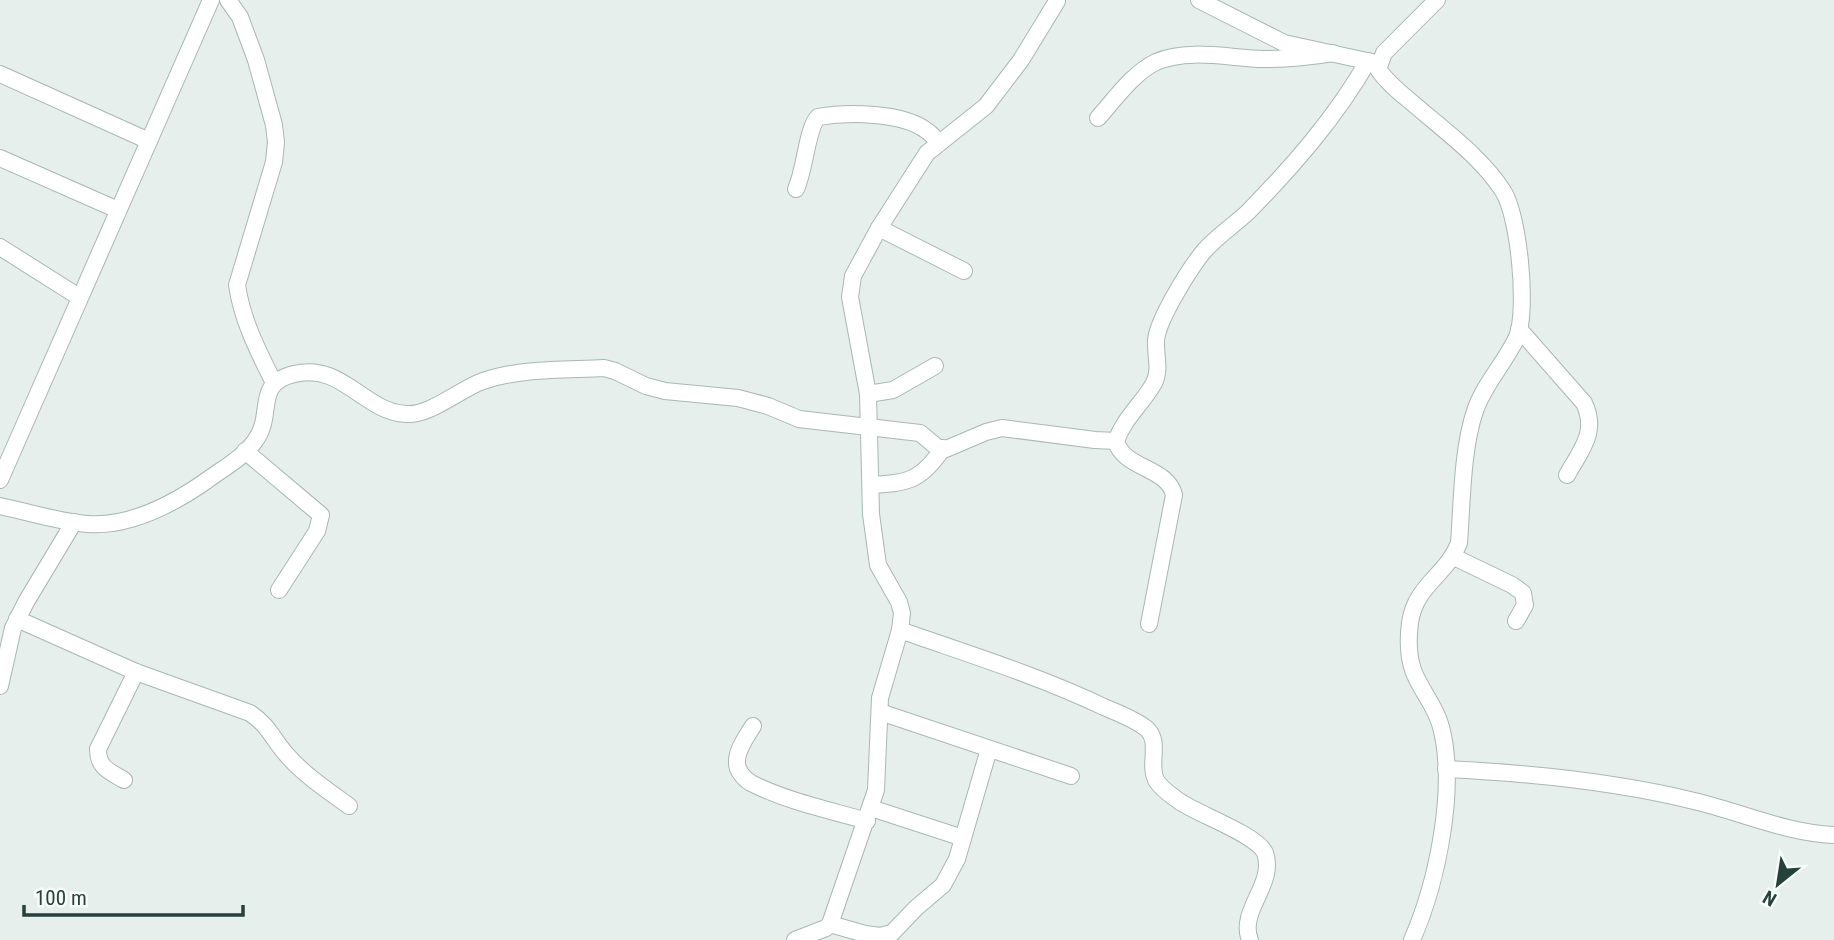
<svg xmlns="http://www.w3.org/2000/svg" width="1834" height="940" viewBox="0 0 1834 940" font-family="'Roboto Condensed',sans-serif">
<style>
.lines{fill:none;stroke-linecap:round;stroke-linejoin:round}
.minor-casing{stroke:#a8b8b2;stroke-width:18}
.minor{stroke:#fff;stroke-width:16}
</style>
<rect width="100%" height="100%" fill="#e6efeb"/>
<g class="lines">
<!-- minor casing -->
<g class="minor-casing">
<g id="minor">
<path d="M228 0 240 17 256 60 274 125 276 142 274 162 237 285C242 320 258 351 274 383"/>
<polyline points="1199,0 1284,43 1376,63"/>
<polyline points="0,74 149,141"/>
<path d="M1098 118C1115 99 1133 73 1156 62 1188 48 1229 58 1263 59 1286 59 1309 57 1333 53"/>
<polyline points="0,158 118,210"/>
<path d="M796 189C805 170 807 128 818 117 847 112 903 112 927 131 932 134 935 139 939 143"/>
<polyline points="879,228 964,271"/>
<polyline points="0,247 79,297"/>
<path d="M1519 329 1584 403C1598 432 1581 450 1567 475"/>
<polyline points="868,394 893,390 935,366"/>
<polyline points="245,451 321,515 317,531 279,590"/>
<polyline points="0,480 211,0"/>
<path d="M871 485C908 483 921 481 943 448"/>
<path d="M0 506C29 512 59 522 88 524 130 527 173 504 206 481 222 469 243 458 255 441 275 414 253 384 294 374 342 362 364 412 406 414 430 416 460 389 483 381 521 368 565 370 604 368L615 371 646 386 665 391 738 398 768 406 799 419 920 433 938 448 946 449 986 432 1002 428 1095 440 1116 441"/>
<polyline points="1454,557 1512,585 1523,593 1525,605 1516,621"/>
<path d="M17 619 136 672 250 713C269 726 272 738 286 754 304 775 327 790 349 806"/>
<path d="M1149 624 1174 495C1168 467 1123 469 1116 441 1124 418 1143 403 1154 383 1161 369 1155 355 1156 340 1158 319 1190 268 1204 251 1217 236 1233 226 1248 212 1293 166 1336 117 1368 61"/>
<path d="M900 630C968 654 1039 676 1104 707 1118 713 1135 719 1147 729 1161 742 1148 764 1156 780 1161 789 1171 795 1179 801 1197 814 1258 835 1265 853 1276 884 1238 911 1250 940"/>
<polyline points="0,686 13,628 26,602 74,522"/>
<polyline points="880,712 1071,776"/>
<path d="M753 726C747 736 737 749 737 761 736 770 744 779 751 783 786 801 829 810 867 821"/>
<path d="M1446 769C1529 773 1613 781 1694 801 1741 812 1786 833 1834 835"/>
<path d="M124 780C109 771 98 768 98 749L136 672"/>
<polyline points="871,808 963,838"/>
<polyline points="830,924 865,934 880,936 892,933 916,908 943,885 957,859 989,749"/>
<polyline points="795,940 826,928 830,924 876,790 880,698 900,630 902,613 899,602 878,565 871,514 868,394 850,297 853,276 879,228 927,153 986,106 1021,60 1057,1"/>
<path d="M1412 940C1437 883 1457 789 1441 727 1436 706 1420 690 1413 670 1408 655 1408 638 1410 623 1415 585 1447 575 1459 543 1462 503 1462 449 1475 411 1484 384 1505 363 1517 337 1528 311 1519 215 1503 191 1482 158 1446 132 1416 106 1403 95 1388 84 1378 69L1384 53 1437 0"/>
</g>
</g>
<!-- minor -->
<use href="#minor" class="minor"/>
</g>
<!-- north arrow -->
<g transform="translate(1778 884) rotate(210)" stroke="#f7fbf9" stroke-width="5" paint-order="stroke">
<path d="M0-5L12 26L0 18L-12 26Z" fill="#24423a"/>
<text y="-10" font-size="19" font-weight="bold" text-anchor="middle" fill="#24423a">N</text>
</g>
<!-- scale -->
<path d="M24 905v10h219v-10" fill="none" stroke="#24423a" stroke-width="3.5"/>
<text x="35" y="905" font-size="21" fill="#24423a" stroke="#f7fbf9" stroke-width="5" paint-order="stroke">100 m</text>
</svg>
